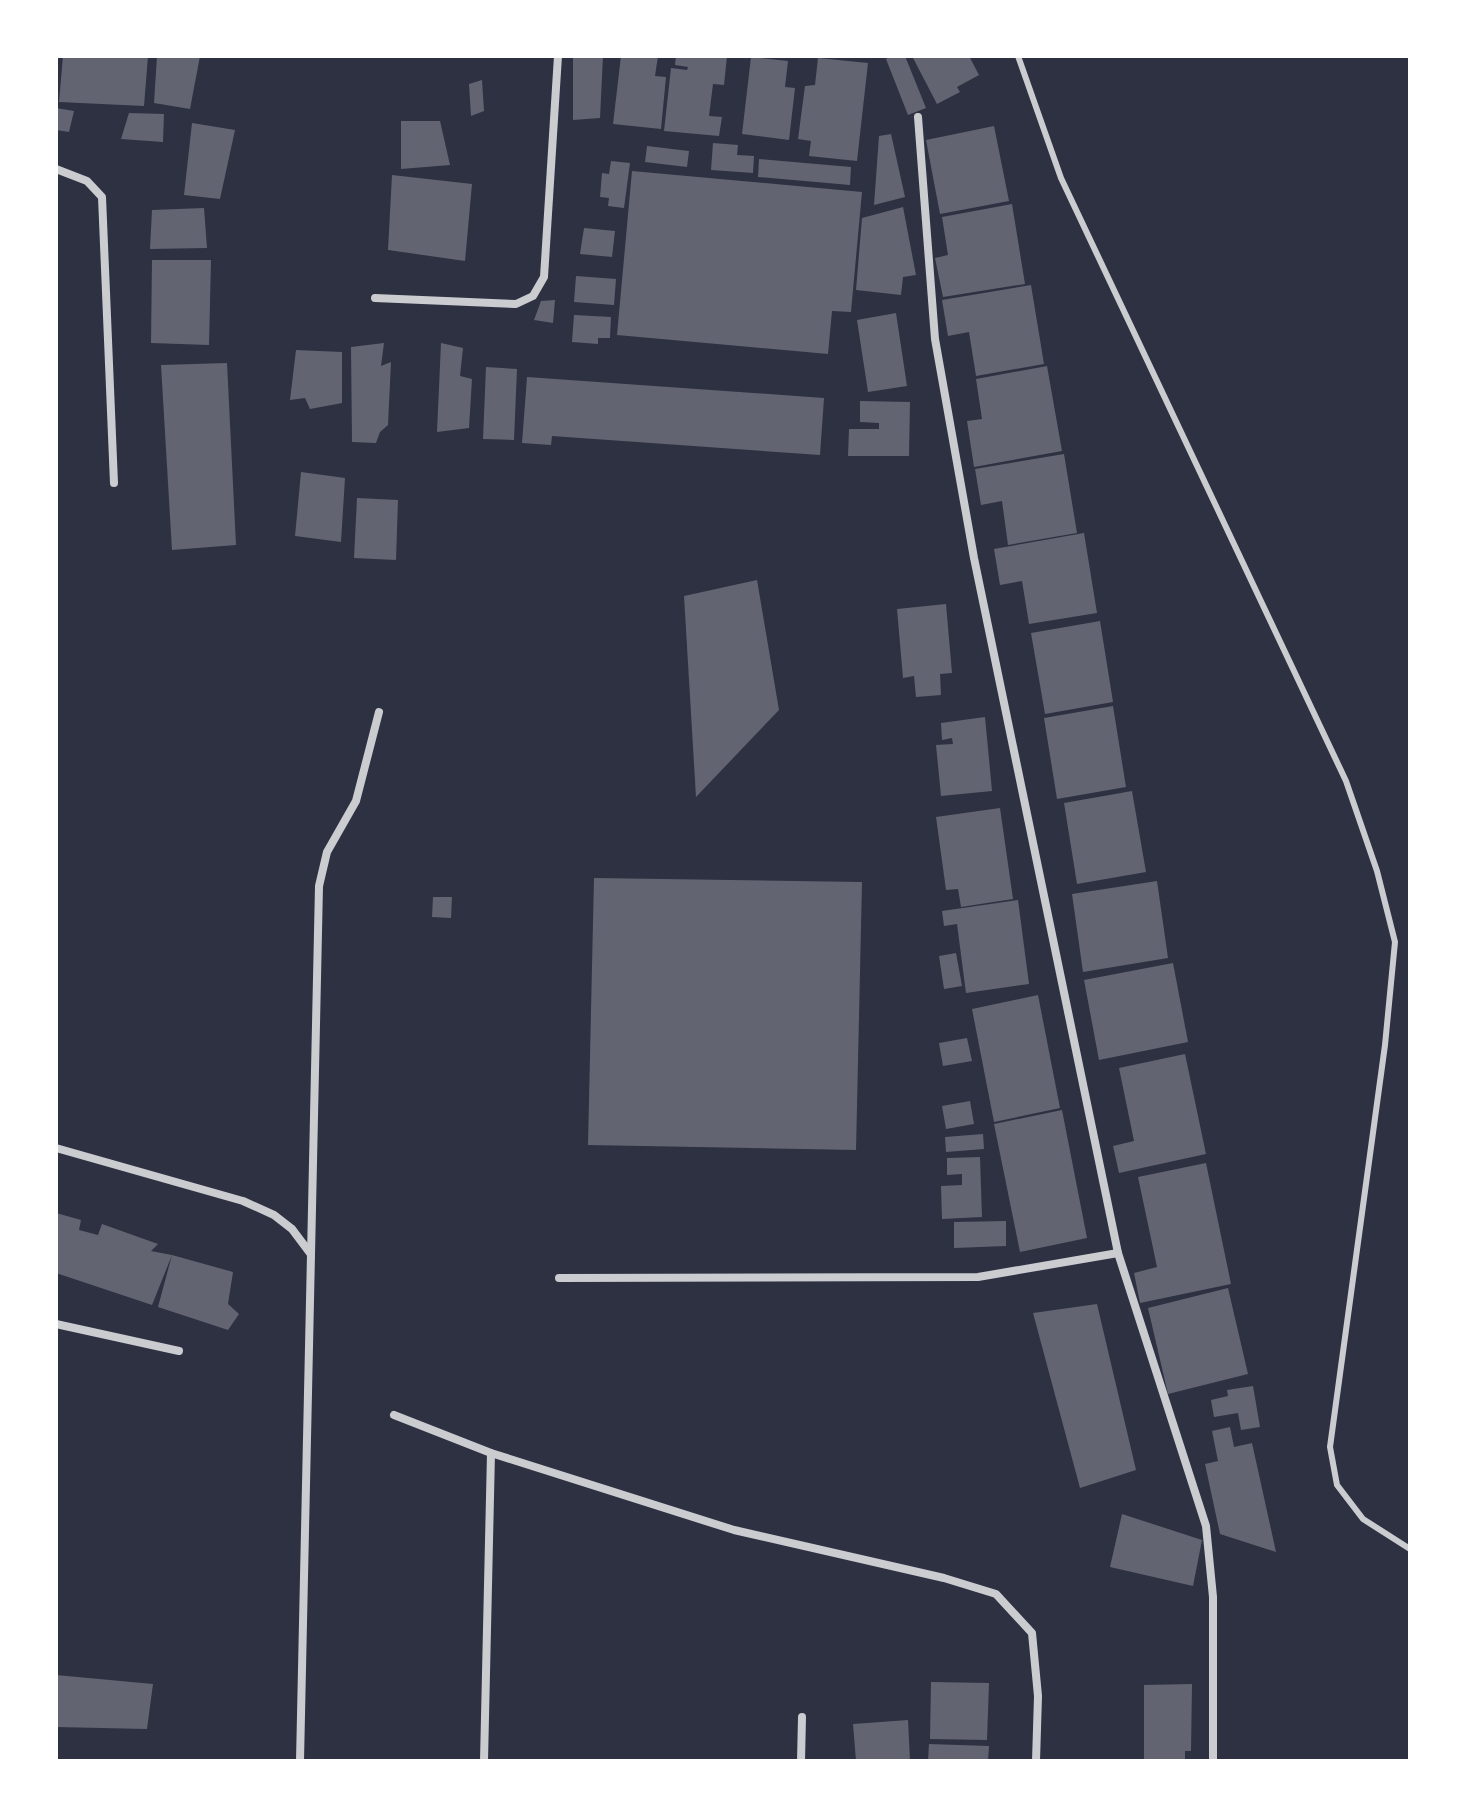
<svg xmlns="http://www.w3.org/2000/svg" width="1466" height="1817" viewBox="0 0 1466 1817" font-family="Raleway,sans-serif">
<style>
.building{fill:#626471}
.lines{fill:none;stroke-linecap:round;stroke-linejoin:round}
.service{stroke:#caccd0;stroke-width:6}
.minor{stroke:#caccd0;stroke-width:8}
</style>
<rect width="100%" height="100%" fill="#2d3142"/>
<!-- building -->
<g class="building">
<polygon points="63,56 148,56 144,106 59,102"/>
<polygon points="157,56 200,56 190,109 154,103"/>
<polygon points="573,56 603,56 600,118 573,120"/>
<polygon points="621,56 658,56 655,76 666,77 661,129 613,124"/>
<polygon points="676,56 727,56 724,85 713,84 709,116 722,117 719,136 664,131 671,68 687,70 688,67 675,65"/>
<polygon points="892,56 905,56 926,108 908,115 886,59"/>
<polygon points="912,56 969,56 979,75 957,87 960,92 937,104"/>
<polygon points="751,57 788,61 785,87 795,88 789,140 742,134"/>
<polygon points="818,58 868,63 857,161 809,156 811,141 798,139 805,86 815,85"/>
<polygon points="482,80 484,111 471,116 469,84"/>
<polygon points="56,108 74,111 69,132 56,130"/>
<polygon points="129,113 164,114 163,142 121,139"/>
<polygon points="401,121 440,121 450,165 401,169"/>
<polygon points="192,123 235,130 220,199 184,195"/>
<polygon points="994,126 1009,201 940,214 926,140"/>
<polygon points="891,134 905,197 874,205 879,136"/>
<polygon points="713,143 738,145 737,155 754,156 753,173 711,170"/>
<polygon points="647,146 689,151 687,167 645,162"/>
<polygon points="759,159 851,167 850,185 758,177"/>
<polygon points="611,161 630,163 624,208 608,206 609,198 600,197 602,173 609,174"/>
<polygon points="632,171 862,192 851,312 832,311 828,354 617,335"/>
<polygon points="392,175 472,184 465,261 388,250"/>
<polygon points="1012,204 1025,284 943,297 935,258 948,255 942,217"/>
<polygon points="903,207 916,275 903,277 901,295 856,290 862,218"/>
<polygon points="204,208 207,248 150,249 152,210"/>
<polygon points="584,228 615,231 612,257 580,254"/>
<polygon points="152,260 211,260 209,345 151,343"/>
<polygon points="576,276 616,279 614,305 574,302"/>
<polygon points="1031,285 1044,364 976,376 969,332 948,336 942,300"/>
<polygon points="555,300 553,323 534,320 541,301"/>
<polygon points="896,313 907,386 868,392 857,320"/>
<polygon points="574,315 611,317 610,338 598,338 598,344 572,342"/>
<polygon points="384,343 381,366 391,362 388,425 380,432 376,443 352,442 351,347"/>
<polygon points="441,343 463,348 460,376 472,379 469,428 437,432"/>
<polygon points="296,350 342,352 342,403 310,409 305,398 290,400"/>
<polygon points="227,363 236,545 172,550 161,365"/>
<polygon points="1047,366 1062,451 974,467 967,421 982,419 976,379"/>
<polygon points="486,367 517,369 514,440 483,439"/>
<polygon points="527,377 824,398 820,455 552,436 551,445 522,443"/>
<polygon points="860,401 910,402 909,456 848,456 849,429 879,429 879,423 860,422"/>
<polygon points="1064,454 1077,533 1008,545 1002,501 981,505 975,469"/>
<polygon points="301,472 345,478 341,542 295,536"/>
<polygon points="357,498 398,500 396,560 354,558"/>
<polygon points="1084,533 1097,613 1029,624 1022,581 1000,585 994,549"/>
<polygon points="757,580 779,710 696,797 684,596"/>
<polygon points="946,604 952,673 940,674 941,695 916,697 914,676 903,678 897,609"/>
<polygon points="1100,621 1113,702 1045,714 1031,633"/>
<polygon points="1113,706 1126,787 1057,799 1044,718"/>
<polygon points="985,717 992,791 941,796 936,745 953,744 952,738 942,740 941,723"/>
<polygon points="1132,791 1146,872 1077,884 1064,803"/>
<polygon points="1000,808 1013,899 961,907 958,889 946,890 936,817"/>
<polygon points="594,878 862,882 856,1150 588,1145"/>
<polygon points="1157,881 1168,958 1083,972 1072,894"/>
<polygon points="433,897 452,897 451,918 432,917"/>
<polygon points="1018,900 1029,984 966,993 957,924 944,926 942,911"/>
<polygon points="956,953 962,986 944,989 939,956"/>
<polygon points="1173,963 1188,1042 1099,1060 1084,980"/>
<polygon points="1038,995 1060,1108 994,1122 972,1009"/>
<polygon points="967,1038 972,1061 943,1066 939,1043"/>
<polygon points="1185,1054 1206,1154 1119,1173 1113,1146 1134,1141 1119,1068"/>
<polygon points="970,1101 974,1124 946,1129 942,1106"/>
<polygon points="1062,1110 1087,1238 1020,1252 994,1124"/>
<polygon points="983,1134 984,1149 946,1152 945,1137"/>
<polygon points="980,1157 982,1217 942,1219 941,1186 962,1185 962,1174 947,1175 947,1158"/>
<polygon points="1206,1163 1231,1284 1140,1303 1134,1273 1157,1267 1138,1177"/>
<polygon points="56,1213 81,1220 79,1230 98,1235 102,1224 158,1244 151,1251 172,1255 233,1272 228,1304 239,1314 228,1330 158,1307 172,1255 152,1305 56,1273"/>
<polygon points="1006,1221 1006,1246 954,1248 954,1222"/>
<polygon points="1228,1288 1248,1374 1168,1394 1148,1308"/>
<polygon points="1097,1304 1136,1470 1080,1488 1033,1313"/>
<polygon points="1253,1386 1260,1427 1241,1430 1238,1413 1214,1417 1211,1400 1228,1396 1227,1390"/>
<polygon points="1230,1427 1234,1447 1252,1443 1276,1552 1220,1534 1205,1464 1218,1461 1212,1431"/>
<polygon points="1122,1514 1202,1540 1193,1586 1110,1567"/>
<polygon points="56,1675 153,1684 147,1729 56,1727"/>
<polygon points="931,1682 989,1683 987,1740 930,1739"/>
<polygon points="1192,1684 1191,1751 1185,1751 1185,1761 1144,1761 1144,1685"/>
<polygon points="908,1720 910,1761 856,1761 853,1724"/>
<polygon points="929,1744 989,1746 988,1761 928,1761"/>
</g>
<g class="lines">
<!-- service -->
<polyline class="service" points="1018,56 1061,178 1346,781 1377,871 1395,942 1385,1045 1330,1447 1337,1485 1363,1519 1410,1549"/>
<!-- minor -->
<g class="minor">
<polyline points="918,117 935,339 974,558 1118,1253 1206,1526 1213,1597 1213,1761"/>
<polyline points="56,169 87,181 102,197 114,483"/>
<polyline points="375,298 516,304 533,296 544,277 558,56"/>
<polyline points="56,1148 243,1201 274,1215 292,1229 310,1253"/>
<polyline points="559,1278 978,1277 1118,1253"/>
<polyline points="56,1324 179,1351"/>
<polyline points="394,1415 491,1453 484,1761"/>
<polyline points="491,1453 734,1530 944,1578 996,1594 1032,1633 1038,1696 1036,1761"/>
<polyline points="300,1761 319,886 327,852 356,801 379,712"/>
<polyline points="801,1761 802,1717"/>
</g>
</g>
<!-- border -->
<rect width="1466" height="1817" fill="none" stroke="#ffffff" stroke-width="116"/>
</svg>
